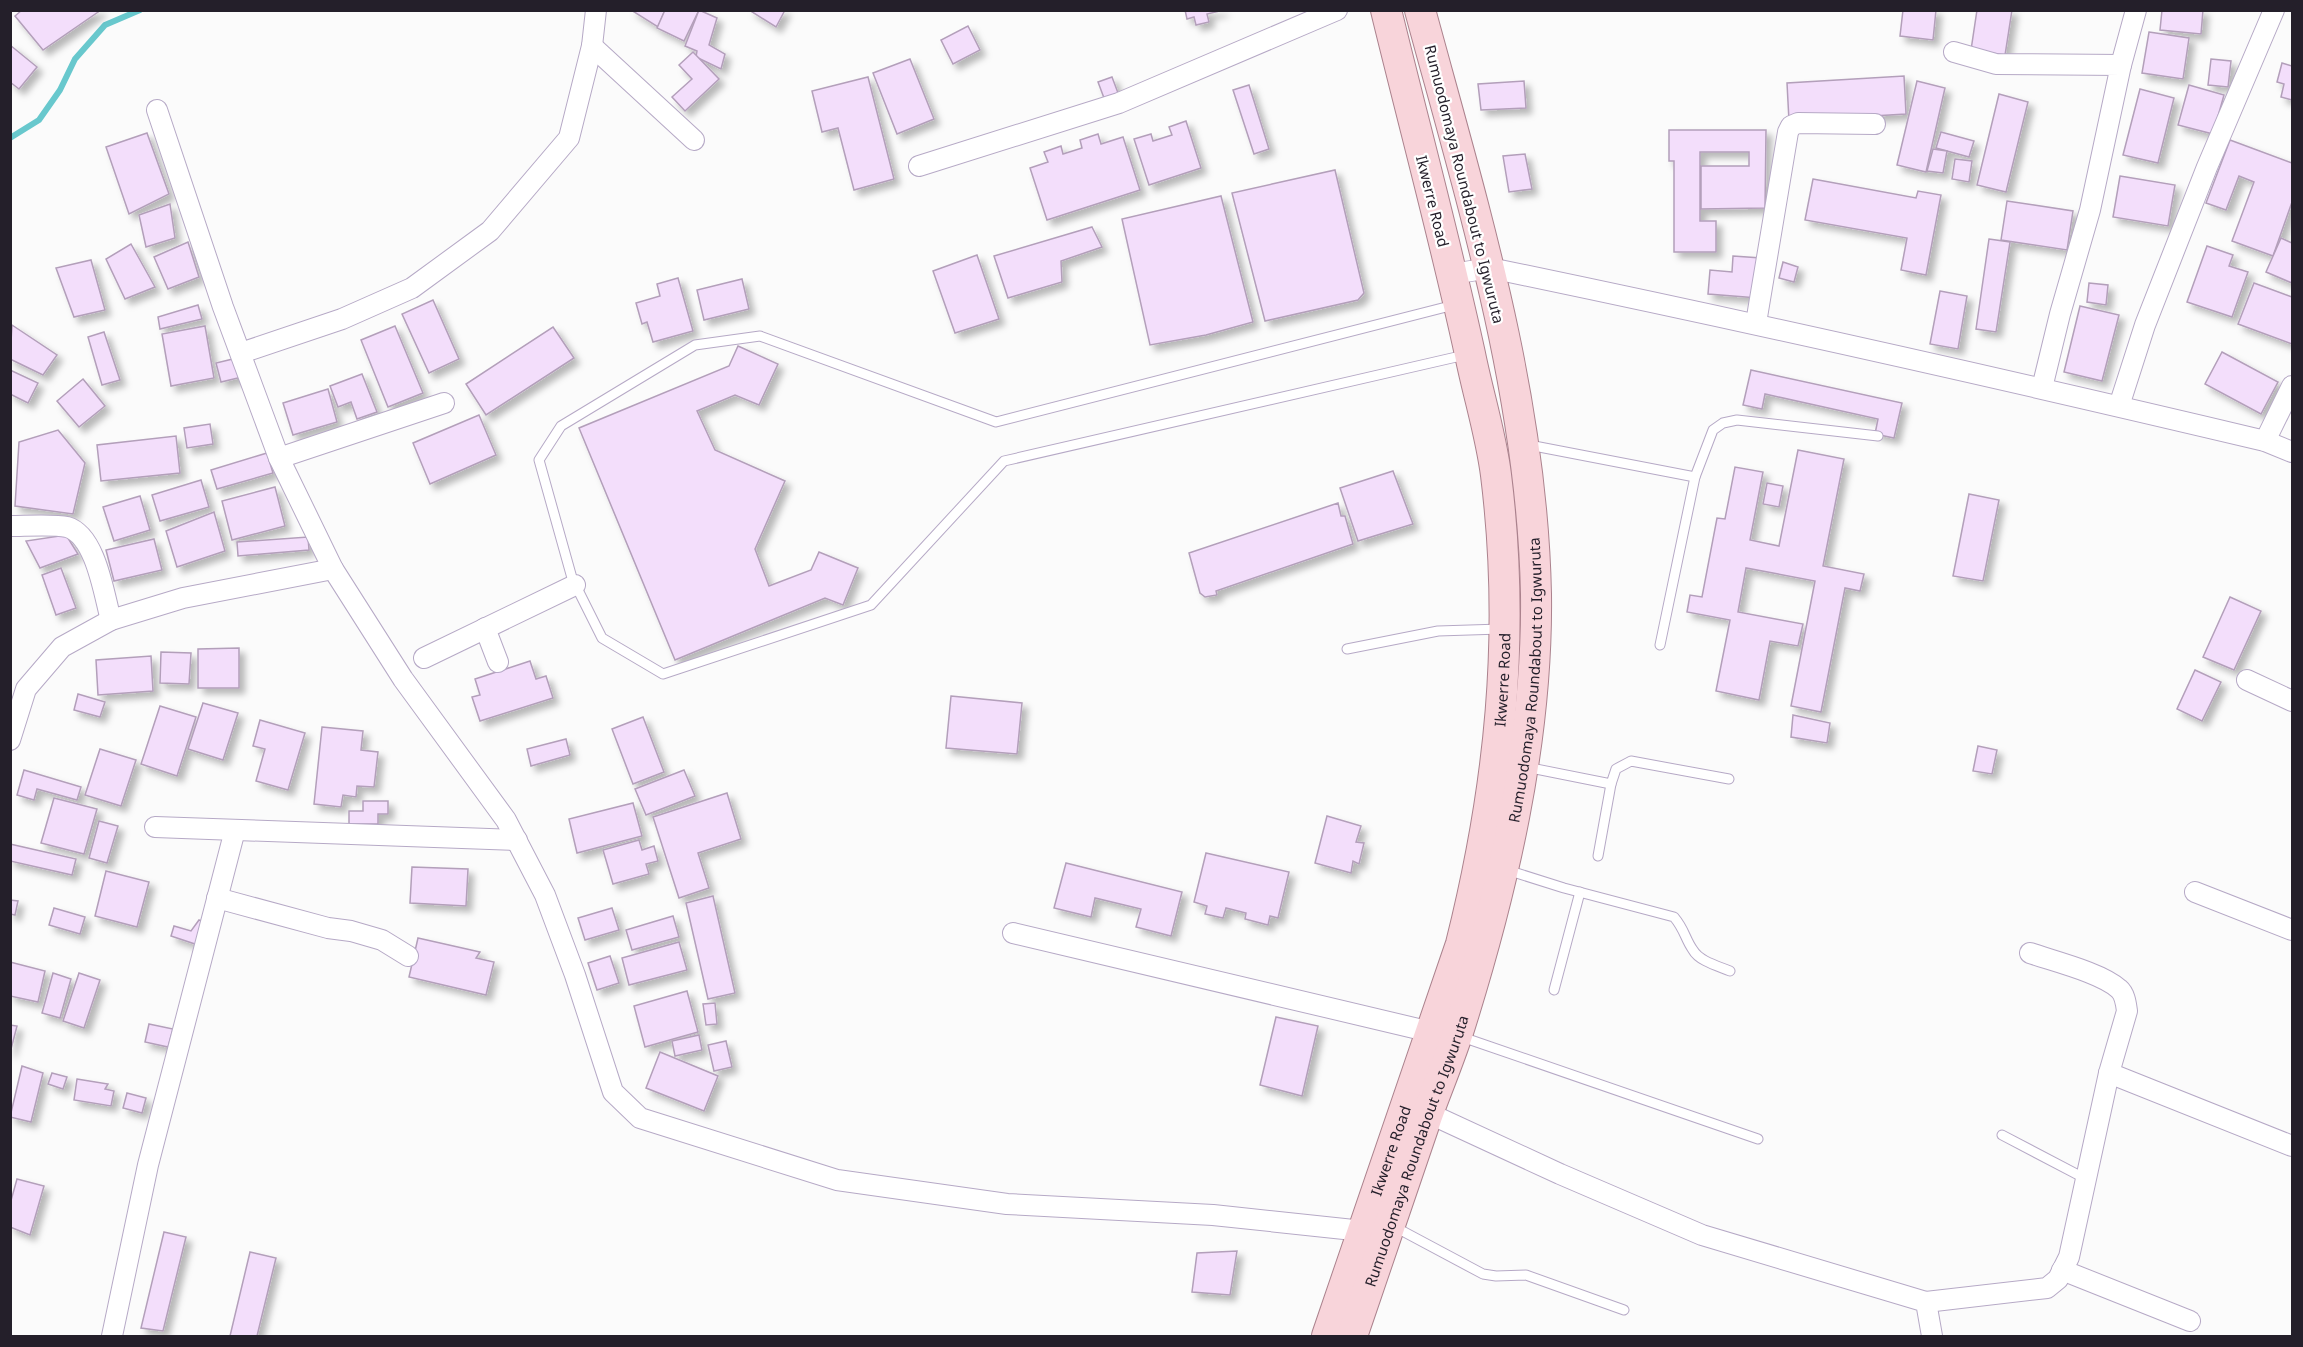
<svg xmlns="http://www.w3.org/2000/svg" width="2303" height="1347" viewBox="0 0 2303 1347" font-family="'Noto Sans',sans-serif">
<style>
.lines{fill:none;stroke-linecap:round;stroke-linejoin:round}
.stream{stroke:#68c8cd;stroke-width:6}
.building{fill:#f3defb;stroke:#b39fba;stroke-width:1.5;filter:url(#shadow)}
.lane-casing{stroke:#b6a9c6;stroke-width:11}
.street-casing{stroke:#b6a9c6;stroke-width:22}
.primary-casing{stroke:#ab828d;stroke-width:32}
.lane{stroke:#fff;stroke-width:9}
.street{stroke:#fff;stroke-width:20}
.primary{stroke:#f8d4da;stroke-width:30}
.labels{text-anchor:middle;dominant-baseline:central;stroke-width:4.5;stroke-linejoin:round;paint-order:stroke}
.street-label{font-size:15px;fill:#241f2a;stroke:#fff}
</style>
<defs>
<filter id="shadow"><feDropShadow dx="5.5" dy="5.5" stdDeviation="3" flood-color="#0004"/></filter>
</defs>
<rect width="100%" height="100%" fill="#fbfbfb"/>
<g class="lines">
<!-- stream -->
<polyline class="stream" points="10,138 39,120 60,90 75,59 105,25 140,10"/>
</g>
<!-- building -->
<g class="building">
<polygon points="22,10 101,10 43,50 15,16"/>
<polygon points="631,10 665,10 658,27"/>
<polygon points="665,10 699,10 684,41 657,28"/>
<polygon points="699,10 717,18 709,45 725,54 721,69 696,57 697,51 685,46"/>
<polygon points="749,10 785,10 776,27"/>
<polygon points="1185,10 1224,10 1207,14 1209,22 1196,25 1194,17 1187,19"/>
<polygon points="1903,10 1936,10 1933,40 1900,36"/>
<polygon points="1977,10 2012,10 2005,55 1971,50"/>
<polygon points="2162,10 2203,10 2201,34 2160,30"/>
<polygon points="968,26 980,50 953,64 941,40"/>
<polygon points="2149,32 2189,38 2183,79 2142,73"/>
<polygon points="10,45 37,67 19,89 10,82"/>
<polygon points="693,52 719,79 685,111 672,97 692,79 679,65"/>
<polygon points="910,59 934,119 897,134 873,73"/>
<polygon points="2211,59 2231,61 2228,87 2208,85"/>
<polygon points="2282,63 2292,66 2292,100 2281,97 2284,84 2277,82"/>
<polygon points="1904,76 1906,114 1789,121 1787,83"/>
<polygon points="868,77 894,179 854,190 838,128 822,132 812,91"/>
<polygon points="1112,77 1118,93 1104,98 1098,82"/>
<polygon points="1524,81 1526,108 1481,110 1478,84"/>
<polygon points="1917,81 1945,88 1926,172 1897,165"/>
<polygon points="1249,85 1269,149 1254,154 1233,90"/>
<polygon points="2189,85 2224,95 2213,134 2178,125"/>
<polygon points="2140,89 2174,98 2158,163 2123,155"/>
<polygon points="1999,94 2028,102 2006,192 1977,185"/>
<polygon points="1186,121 1201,168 1149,185 1134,139 1151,134 1153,141 1172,135 1169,127"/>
<polygon points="1669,130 1766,130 1765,208 1701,209 1701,166 1749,166 1749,152 1700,152 1700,221 1716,221 1716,252 1674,252 1674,161 1669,161"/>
<polygon points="1941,132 1974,141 1969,157 1936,148"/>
<polygon points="147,133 169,194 129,214 106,147"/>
<polygon points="1098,134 1101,144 1123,137 1140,190 1047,220 1030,168 1048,162 1044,152 1061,146 1063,154 1082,148 1080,140"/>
<polygon points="2230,140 2292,163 2292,202 2273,256 2232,241 2254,182 2239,176 2226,210 2206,203"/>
<polygon points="1933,149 1947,151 1943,173 1927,171"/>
<polygon points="1525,154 1532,189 1509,192 1503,156"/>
<polygon points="1955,159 1972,161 1969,182 1952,179"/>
<polygon points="1335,170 1364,293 1358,300 1265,321 1232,193"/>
<polygon points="2120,176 2175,185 2168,226 2113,217"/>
<polygon points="1813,179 1916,198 1918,191 1941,195 1926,275 1901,270 1907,238 1805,220"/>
<polygon points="1221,196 1253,322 1206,335 1150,345 1122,219"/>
<polygon points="2007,201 2073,211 2067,250 2001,240"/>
<polygon points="170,204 175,238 146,247 139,215"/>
<polygon points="1092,227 1102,247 1061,261 1062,282 1008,298 994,256"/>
<polygon points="2281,238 2292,243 2292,283 2266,272"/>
<polygon points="1989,239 2010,242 1996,332 1976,329"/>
<polygon points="188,242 199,277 168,289 154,257"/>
<polygon points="131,244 155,287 125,299 106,259"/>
<polygon points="2207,246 2233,255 2229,266 2248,272 2232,317 2187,302"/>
<polygon points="977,255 999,319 955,333 933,271"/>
<polygon points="1733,256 1761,258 1758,298 1708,294 1710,270 1732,272"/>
<polygon points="91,260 105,310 74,317 56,268"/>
<polygon points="1783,262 1798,267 1794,282 1779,278"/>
<polygon points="678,278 693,331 653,342 647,322 642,324 636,303 660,296 657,284"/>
<polygon points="742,279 749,309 704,320 697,290"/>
<polygon points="2089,283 2108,285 2106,305 2087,302"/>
<polygon points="2254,283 2292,297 2292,344 2238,324"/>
<polygon points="1940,291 1967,296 1958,349 1930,344"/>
<polygon points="433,300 459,359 429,373 402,314"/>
<polygon points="198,305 202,319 160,329 158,317"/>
<polygon points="2080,306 2119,315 2102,381 2064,372"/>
<polygon points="12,325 57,355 43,375 10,359"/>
<polygon points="205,326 214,378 171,386 162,334"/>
<polygon points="395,326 423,393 388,407 361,340"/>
<polygon points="553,327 574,358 486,415 466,384"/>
<polygon points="104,332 120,380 102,385 88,337"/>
<polygon points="738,346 778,364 759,405 735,395 697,411 715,450 785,481 755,549 769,586 811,570 819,552 858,568 843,605 825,598 675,660 579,428 729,366"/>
<polygon points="2222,352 2278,382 2261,414 2205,384"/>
<polygon points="237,358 242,377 221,382 216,363"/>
<polygon points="10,370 38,383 28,403 10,394"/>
<polygon points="1751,370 1902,403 1894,438 1875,434 1878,419 1765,394 1762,409 1743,405"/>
<polygon points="362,374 377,412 357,419 351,402 338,407 330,386"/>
<polygon points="83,379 105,406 79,427 57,401"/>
<polygon points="328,389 337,422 293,435 283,403"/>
<polygon points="479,415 496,455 430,484 413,443"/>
<polygon points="210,424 213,444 187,448 184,428"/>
<polygon points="58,430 85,463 73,514 15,506 19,442"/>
<polygon points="176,436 180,473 101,481 97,445"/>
<polygon points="1798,450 1844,459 1823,566 1864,574 1860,591 1845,588 1821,712 1791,706 1815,581 1746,568 1738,612 1803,624 1798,646 1770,641 1759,700 1716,691 1730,620 1687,612 1690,595 1702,597 1717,518 1725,519 1735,467 1763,472 1750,540 1779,546"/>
<polygon points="267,453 273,473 217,489 211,470"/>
<polygon points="1393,471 1413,524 1358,541 1340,488"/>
<polygon points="201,480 209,507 160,521 152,495"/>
<polygon points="1767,483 1783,486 1779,507 1763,504"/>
<polygon points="275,487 285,526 232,540 222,501"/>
<polygon points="1969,494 1999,500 1983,581 1953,576"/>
<polygon points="140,496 150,530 114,541 103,507"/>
<polygon points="1338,503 1341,516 1345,516 1353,544 1216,591 1217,595 1205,597 1200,593 1189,553"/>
<polygon points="214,512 225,551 177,567 166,531"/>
<polygon points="66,535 78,554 40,568 26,541"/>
<polygon points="308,537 309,550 238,556 237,542"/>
<polygon points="154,539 162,570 114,581 106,550"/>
<polygon points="61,568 76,608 56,615 42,575"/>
<polygon points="2230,597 2261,611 2234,670 2203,657"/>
<polygon points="239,648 239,688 198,688 198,649"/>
<polygon points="161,652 191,653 189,684 160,683"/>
<polygon points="151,656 153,691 98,695 96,660"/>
<polygon points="530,661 536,679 546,676 553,698 480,721 472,697 480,695 475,679"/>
<polygon points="2195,670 2221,682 2202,721 2177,709"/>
<polygon points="78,694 105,702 100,717 74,710"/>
<polygon points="951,696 1022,703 1017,754 946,748"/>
<polygon points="203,703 238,713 223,760 188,749"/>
<polygon points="160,706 196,717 177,776 141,764"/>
<polygon points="1793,715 1830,723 1827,743 1791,737"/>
<polygon points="643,717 664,772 633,784 612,729"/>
<polygon points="260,720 305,733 288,790 256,781 265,749 253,746"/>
<polygon points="322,727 363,731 361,750 378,752 374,787 357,786 356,797 343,795 341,807 314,804"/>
<polygon points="566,739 570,755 531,766 527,749"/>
<polygon points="1978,746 1997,750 1992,774 1973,771"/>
<polygon points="100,749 136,760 121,806 85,795"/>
<polygon points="24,770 81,787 77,800 37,789 34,800 17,795"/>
<polygon points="684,770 695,796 646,815 635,789"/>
<polygon points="727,793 741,839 698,853 709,888 679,898 653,817"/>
<polygon points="54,798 97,809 84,854 41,843"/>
<polygon points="363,801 388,801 388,814 378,814 378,824 349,824 349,811 363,811"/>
<polygon points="633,803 642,836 577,853 569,819"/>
<polygon points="1327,816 1361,826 1356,842 1364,843 1359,864 1353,861 1351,873 1315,863"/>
<polygon points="99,821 118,826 107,863 89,858"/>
<polygon points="639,840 642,850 654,846 658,861 646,864 649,874 613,884 603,850"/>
<polygon points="10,844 76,859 72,875 10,861"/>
<polygon points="1206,853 1289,872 1278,918 1270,916 1268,925 1245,919 1246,913 1226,908 1223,918 1205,914 1207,906 1194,902"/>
<polygon points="1066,863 1182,892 1171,936 1136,927 1141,909 1095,898 1091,917 1054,908"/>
<polygon points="412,867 468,869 466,906 410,903"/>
<polygon points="106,871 149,882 137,927 95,916"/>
<polygon points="713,896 735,993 708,999 686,903"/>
<polygon points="10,900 18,901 15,915 10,914"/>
<polygon points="54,908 85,917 80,934 49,925"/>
<polygon points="612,908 619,930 585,940 578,918"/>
<polygon points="673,916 679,937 632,950 626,930"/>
<polygon points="199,920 205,922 198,945 171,936 174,926 191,931"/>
<polygon points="418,938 480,952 476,958 494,962 486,995 409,977"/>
<polygon points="679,942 687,970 629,985 622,958"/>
<polygon points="610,956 619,983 597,990 588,963"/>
<polygon points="10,962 45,971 38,1002 10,996"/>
<polygon points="53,973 71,979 60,1018 42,1013"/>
<polygon points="79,973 100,980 84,1028 63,1021"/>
<polygon points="687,991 698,1032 645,1047 634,1006"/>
<polygon points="715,1003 717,1024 706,1025 703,1004"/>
<polygon points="1276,1017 1318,1026 1302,1096 1260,1085"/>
<polygon points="149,1024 173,1029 168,1047 145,1042"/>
<polygon points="10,1025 17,1026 10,1053"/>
<polygon points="699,1035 702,1050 675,1056 672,1041"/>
<polygon points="726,1041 732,1067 714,1071 708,1045"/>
<polygon points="660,1052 718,1076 704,1111 646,1088"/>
<polygon points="22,1066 43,1073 31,1122 10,1117"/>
<polygon points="52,1073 67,1077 63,1089 48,1084"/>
<polygon points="77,1079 108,1084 105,1089 114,1091 111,1106 74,1100"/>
<polygon points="127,1093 146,1098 142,1113 123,1108"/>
<polygon points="17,1179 44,1186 30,1235 10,1227 10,1204"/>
<polygon points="164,1232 186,1237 163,1331 141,1328"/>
<polygon points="1237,1251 1230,1295 1192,1292 1197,1253"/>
<polygon points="250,1252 276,1258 257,1336 230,1336"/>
</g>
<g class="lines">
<!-- lane casing -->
<g class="lane-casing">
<g id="lane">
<polyline points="1454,305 996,422 760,336 695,345 561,426 539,460 572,578 602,638 663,674 871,605 1004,461 1465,355"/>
<polyline points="1529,445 1695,477"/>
<polyline points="1660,645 1695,477 1713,430 1723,423 1737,420 1878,436"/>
<polyline points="1347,649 1438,631 1501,629"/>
<polyline points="1526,767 1611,784 1616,769 1631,761 1729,779"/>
<polyline points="1598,856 1611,784"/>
<path d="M1507 870 1564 888 1674 917C1685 930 1685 939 1693 950 1699 961 1718 966 1730 971"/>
<polyline points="1554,990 1580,892"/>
<polyline points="1462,1037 1758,1139"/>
<polyline points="2002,1135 2086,1179"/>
<polyline points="1393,1226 1483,1274 1496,1276 1526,1275 1624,1310"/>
</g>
</g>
<!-- street casing -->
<g class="street-casing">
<g id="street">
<polyline points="592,46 694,140"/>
<polyline points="1954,52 1996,64 2121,65 2090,210 2060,314 2042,388"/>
<polyline points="2121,65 2136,10"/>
<polyline points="157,110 223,307 279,458 333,569 403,679 506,820 545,895 575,975 613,1092 640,1118 837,1180 1007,1204 1213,1215 1363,1231"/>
<polyline points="919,166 1119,103 1337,10"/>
<path d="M1452 274 1490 268C1750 322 2008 380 2265 441L2292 452"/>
<polyline points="1756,323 1788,132 1791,126 1798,123 1875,124"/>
<polyline points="241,353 342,319 412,288 490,231 569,138 592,46 596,10"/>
<polyline points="2119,406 2145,325 2207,167 2274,10"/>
<polyline points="2265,441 2292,386"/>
<polyline points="279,458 444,403"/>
<path d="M10 526C25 526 54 524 67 527 96 535 104 595 111 620"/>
<polyline points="485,628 498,662"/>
<polyline points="424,658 575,585"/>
<polyline points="2247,680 2292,701"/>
<polyline points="10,740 26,689 62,647 111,620 183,598 333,569"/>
<polyline points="155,827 517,840"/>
<polyline points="2195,892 2292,930"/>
<polyline points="217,898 328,928 351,931 382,940 408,956"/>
<polyline points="1013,933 1431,1032"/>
<polyline points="2109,1073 2292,1146"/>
<polyline points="1428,1113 1560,1174 1702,1235 1926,1302 1932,1336"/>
<polyline points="2062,1270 2190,1321"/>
<path d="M1926 1302 2047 1288 2058 1279 2069 1257 2109 1073 2127 1011C2126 1004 2125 994 2119 989 2102 973 2053 961 2030 953"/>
<polyline points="112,1336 148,1165 235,830"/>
</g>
</g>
<!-- primary casing -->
<g class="primary-casing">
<g id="primary">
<path id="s1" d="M1327 1336 1461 944C1500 788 1516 636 1496 475 1491 435 1478 394 1470 354 1445 239 1414 125 1386 10"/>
<path id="s2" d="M1352 1336C1377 1263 1402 1189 1427 1116 1437 1088 1449 1060 1458 1032 1502 893 1538 741 1536 594 1532 394 1472 202 1420 10"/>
</g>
</g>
<!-- lane -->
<use href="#lane" class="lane"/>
<!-- street -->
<use href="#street" class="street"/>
<!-- primary -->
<use href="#primary" class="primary"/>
</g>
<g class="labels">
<!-- street labels -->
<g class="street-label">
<text transform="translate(1465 184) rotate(76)">Rumuodomaya Roundabout to Igwuruta</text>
<text transform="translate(1433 201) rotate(76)">Ikwerre Road</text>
<text stroke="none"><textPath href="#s2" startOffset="682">Rumuodomaya Roundabout to Igwuruta</textPath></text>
<text stroke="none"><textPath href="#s1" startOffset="682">Ikwerre Road</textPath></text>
<text stroke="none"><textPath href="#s1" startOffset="196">Ikwerre Road</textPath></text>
<text stroke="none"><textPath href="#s2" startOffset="196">Rumuodomaya Roundabout to Igwuruta</textPath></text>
</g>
</g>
<!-- border -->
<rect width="2303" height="1347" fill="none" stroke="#241f2a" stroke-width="24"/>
</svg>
